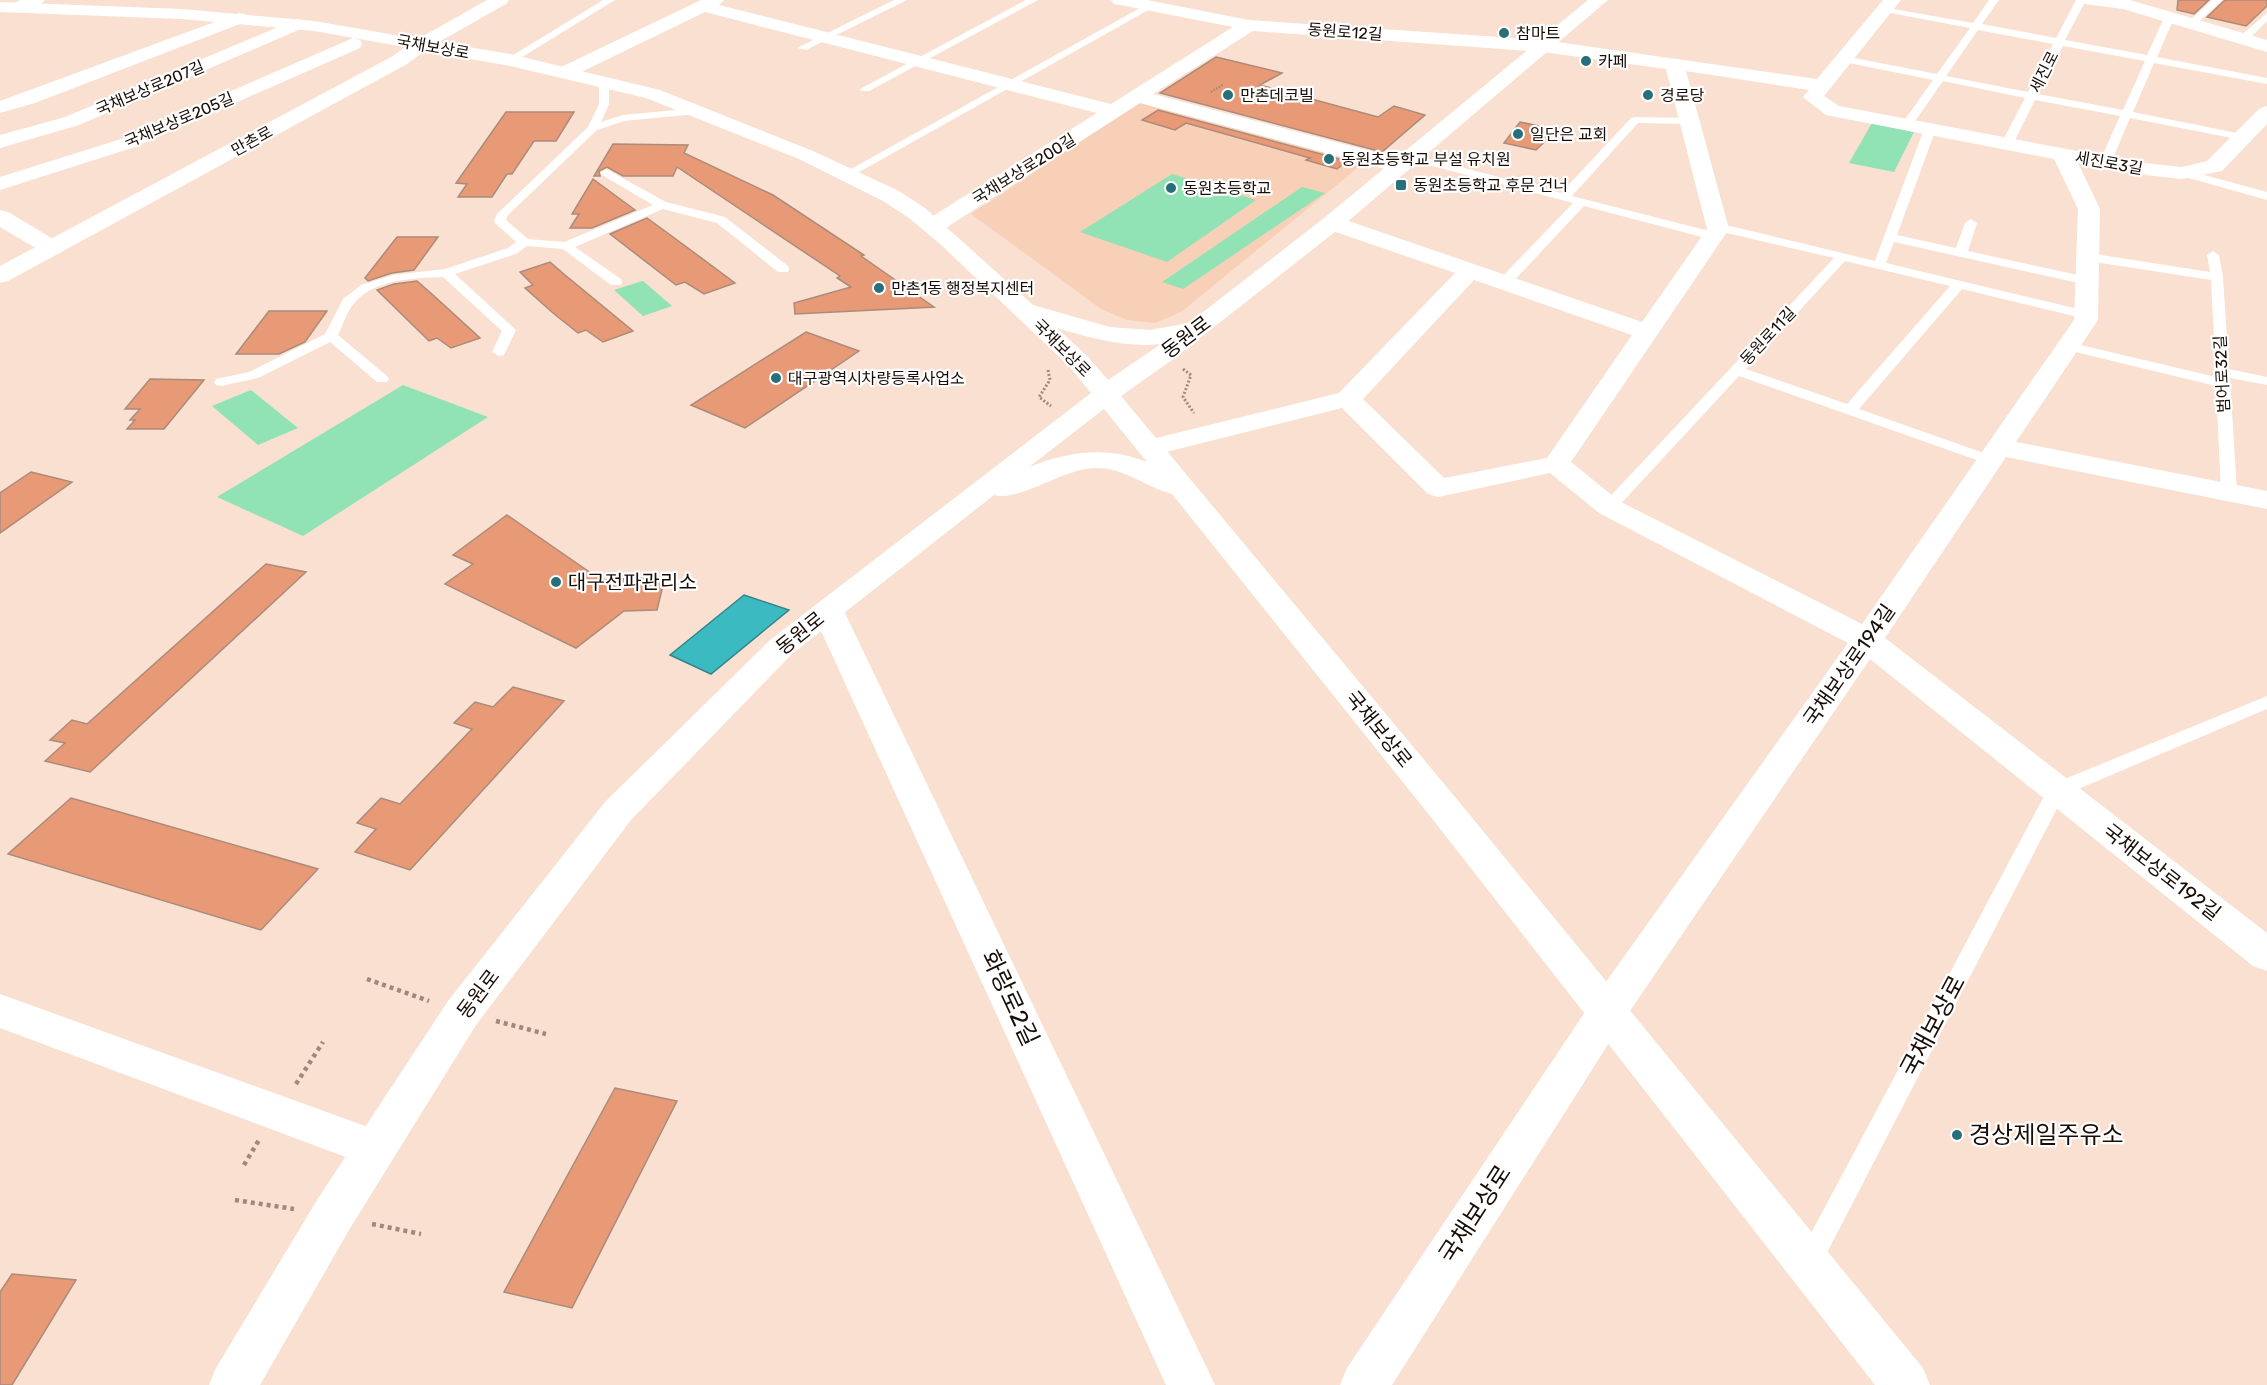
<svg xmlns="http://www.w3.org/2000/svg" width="2267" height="1385" viewBox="0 0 2267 1385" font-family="Rubik,'Noto Sans KR',sans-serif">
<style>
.built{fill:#f8d0b8}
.green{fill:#91e2b4}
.water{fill:#3cbac2;stroke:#32868a;stroke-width:1.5}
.building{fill:#e89975;stroke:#ab8b7c;stroke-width:1.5}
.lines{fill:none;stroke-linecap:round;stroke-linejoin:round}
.path-far2{stroke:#9d897d;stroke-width:2;stroke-dasharray:1.5 1.5;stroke-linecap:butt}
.path-far1{stroke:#9d897d;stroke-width:3;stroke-dasharray:2 2;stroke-linecap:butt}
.path{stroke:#9d897d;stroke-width:4.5;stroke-dasharray:4 4;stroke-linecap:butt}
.service{fill:#fff;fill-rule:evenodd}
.minor{fill:#fff;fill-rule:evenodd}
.tertiary{fill:#fff;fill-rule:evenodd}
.secondary{fill:#fff;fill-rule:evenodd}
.poi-dot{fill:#276f7a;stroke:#fff;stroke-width:2}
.labels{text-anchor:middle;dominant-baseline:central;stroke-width:4.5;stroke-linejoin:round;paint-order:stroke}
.far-street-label{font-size:16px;fill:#190e07;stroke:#fff}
.far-poi-label{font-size:16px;fill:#190e07;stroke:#fff;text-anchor:start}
.street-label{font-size:20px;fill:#190e07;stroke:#fff}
.poi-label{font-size:20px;fill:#190e07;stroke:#fff;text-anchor:start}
.near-street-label{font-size:24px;fill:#190e07;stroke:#fff}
.near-poi-label{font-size:24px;fill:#190e07;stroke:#fff;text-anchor:start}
</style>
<rect width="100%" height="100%" fill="#fae0d0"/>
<!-- built -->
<polygon class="built" points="1139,103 1365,162 1181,312 1155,323 1127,320 1101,309 971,214"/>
<!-- green -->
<g class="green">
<polygon points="1872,123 1914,132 1894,172 1849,163"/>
<polygon points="1172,174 1256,200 1167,262 1080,232"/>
<polygon points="1302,187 1325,193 1183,289 1162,282"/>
<polygon points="642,281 643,281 672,306 643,316 614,290"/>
<polygon points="403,385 488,417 303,536 217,497"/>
<polygon points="251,390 298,428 258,445 212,406"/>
</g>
<!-- water -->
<polygon class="water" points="744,595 789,610 711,674 670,655"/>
<!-- building -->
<g class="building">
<polygon points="2178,0 2209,0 2194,14 2177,10"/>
<polygon points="2225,0 2267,0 2267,6 2246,26 2207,17"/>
<polygon points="1216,57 1282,73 1260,85 1378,117 1394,106 1425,115 1382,152 1160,93"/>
<polygon points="1158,110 1347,161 1337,169 1306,160 1310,158 1186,123 1175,130 1142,120"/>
<polygon points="506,112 574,112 556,141 534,141 512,174 507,174 492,197 458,197 467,184 456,183"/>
<polygon points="1520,122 1557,130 1536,150 1504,143"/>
<polygon points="613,144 688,145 684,153 773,195 864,255 861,256 934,307 795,314 794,303 851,287 837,278 840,276 677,167 673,176 623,176 607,167 599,171 600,176 594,176"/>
<polygon points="593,179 635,210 592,228 570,228 579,214 572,214"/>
<polygon points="647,218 669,234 735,283 704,294 685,282 676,285 610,234"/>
<polygon points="397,237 438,237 414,270 392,273 368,281 365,278"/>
<polygon points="550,262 565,275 633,331 603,342 586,330 578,333 553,313 525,288 533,285 520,272"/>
<polygon points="417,281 433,295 480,338 451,348 437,338 429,341 377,290 394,284"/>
<polygon points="269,311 327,311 305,342 279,354 236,354"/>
<polygon points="806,332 859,351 745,428 691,405"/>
<polygon points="150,379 204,380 164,429 127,429 135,420 130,420 140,409 125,409"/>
<polygon points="31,472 72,482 0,533 0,493"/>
<polygon points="507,515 601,580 665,577 657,610 624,611 576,648 445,584 473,564 453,555"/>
<polygon points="266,564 306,572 90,772 45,761 65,743 50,740 72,720 87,724"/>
<polygon points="513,687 564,701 410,870 355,852 376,829 357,823 381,798 400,804 472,729 454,723 475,702 493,707"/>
<polygon points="71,798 318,869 261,930 8,854"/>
<polygon points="615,1088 677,1101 572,1308 504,1292"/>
<polygon points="12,1274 76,1280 12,1385 0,1385 0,1292"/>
</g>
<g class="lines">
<!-- path-far2 -->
<polyline class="path-far2" points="1211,92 1224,84"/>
<!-- path-far1 -->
<g class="path-far1">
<polyline points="1183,369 1191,375 1183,397 1194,413"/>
<polyline points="1048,370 1050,380 1039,397 1051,406"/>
</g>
<!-- path -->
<g class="path">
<polyline points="367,979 429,1001"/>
<polyline points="496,1021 546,1034"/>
<polyline points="296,1084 323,1042"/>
<polyline points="244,1165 259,1140"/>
<polyline points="235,1200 294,1209"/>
<polyline points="372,1224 421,1234"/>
</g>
<!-- service -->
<g class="service">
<polygon points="603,0 615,0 514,62 505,60"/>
<polygon points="894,0 907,0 806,50 797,48"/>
<polygon points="1026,0 1038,0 869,91 861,91 860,89"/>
<path d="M1989 0H1999L1982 24 2056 38 2076 0H2086L2065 40 2147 55 2165 16 2173 14 2175 16 2157 57 2267 78V84L2154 63 2133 112 2242 134 2248 137 2242 140 2130 118 2111 163 2105 166 2099 163 2120 116 2035 100 2013 144 2007 147 2001 144 2025 98 1943 81 1911 127 1907 128 1901 125 1933 80 1844 62 1839 59 1844 56 1937 74 1970 28 1885 12 1880 9 1882 7 1973 23ZM1978 30 2053 44 2028 92 1946 76ZM2063 46 2145 61 2123 110 2038 94Z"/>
<polygon points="2212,0 2223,0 2195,25 2189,25 2189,21"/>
<polygon points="1149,3 1154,6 1152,8 852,176 844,176 842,174"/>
<polygon points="2267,13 2267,21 2247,41 2239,41 2239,37"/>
<path d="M604 79 609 82V104L601 122 623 115 696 108 701 111 696 114 624 121 597 130 508 215 506 220 528 239 564 242 653 205 602 175 600 173 606 169 666 202 725 217 788 266 789 269 788 272H778L717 223 663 209 575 247 621 279 622 282 621 285H611L563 249 527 246 516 254 455 274 516 330 504 355 499 356 492 352 502 331 443 277C414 278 371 279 352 306 346 314 343 325 338 335L387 376 389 379 387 382H377L330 342 258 378 221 386 216 385 214 382 216 379 249 372 325 334 343 299 361 285 393 275 445 269 508 248 516 242 496 224 494 221 497 214 588 127 599 104V82Z"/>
<polygon points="1635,117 1689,118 1695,121 1689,124 1638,123 1572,196 1717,233 1719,236 1717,239 1713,240 1584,206 1509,286 1499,286 1497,283 1499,280 1573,203 1406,159 1404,157 1410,154 1561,193 1631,118"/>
<path d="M1930 126 1936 129 1897 235 1956 248 1965 223 1971 219 1977 223 1968 251 2087 277 2093 281 2087 285 1894 242 1886 263 2091 312 2093 315 2086 319 1962 289 1859 409 1995 457 1998 460 1995 463H1985L1739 376 1615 510H1603L1601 507 1603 504 1834 258 1714 230 1712 227 1714 224 1718 223 1875 261 1924 129ZM1845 261 1950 286 1847 404 1746 369Z"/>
<polygon points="2182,169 2267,192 2267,200 2178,175 2176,173"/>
<polygon points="2213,251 2219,255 2223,277 2229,369 2267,377 2267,385 2230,378 2237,492 2229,497 2221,492 2216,386 2063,349 2061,346 2068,342 2216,377 2211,280 2088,261 2082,257 2088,253 2210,272 2207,255"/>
<polygon points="2267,696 2267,709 2064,795 1818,1270 1809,1274 1800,1270 1797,1262 1800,1254 2050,785"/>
</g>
<!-- minor -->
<g class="minor">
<path d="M701 0H724L719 5 1111 104 1233 27 1120 5 1114 4 1111 0H1147L1249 20 1543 40 1817 79 1883 0H1901L1824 96 1839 106 2136 162 2182 167 2207 161 2260 108 2267 106V124L2222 171 2182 179 2136 174 2078 163 2100 209 2098 320 2016 442 2267 491V509L2006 457 1885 638 2267 933V971L2253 966 1870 659 1621 1024 1392 1385H1340L1347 1368 1593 1000 1848 643 1599 513 1550 473 1438 497 1428 494 1342 408 1150 456 1140 454 1136 448 1140 442 1339 393 1455 273 1324 228 1321 223 1324 218 1332 216 1340 218 1642 322 1707 229 1666 69 1543 52 1253 31 1153 94 1408 161 1411 166 1408 171 1400 172 1392 171 1140 103 941 231 933 233 925 231 922 226 925 221 1097 113 705 12 573 76H559L556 72 559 68ZM1686 71 1809 90 1803 97 1826 115 2054 159 2078 209 2074 320 1862 624 1619 501 1571 462 1729 229ZM1474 280 1632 335 1547 458 1444 478 1363 399Z"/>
<polygon points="239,13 245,14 248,18 245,22 35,103 0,113 0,101"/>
<polygon points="297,19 303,20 306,24 303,28 79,125 0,148 0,135 65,117"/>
<polygon points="353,38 360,40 362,44 360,48 135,147 0,190 0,177 121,139"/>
<polygon points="0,210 8,212 60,243 64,248 60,253 52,255 44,253 0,227"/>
<polygon points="828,601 839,604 844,611 1215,1385 1166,1385 812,611 817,604"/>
</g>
<!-- tertiary -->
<g class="tertiary">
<path d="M20 0H45C38 8 22 13 12 11L9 7Z"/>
<polygon points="2082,0 2130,0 2267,40 2267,52 2123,9 2085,4"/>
<polygon points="0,994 390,1135 397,1149 390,1163 375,1168 0,1028"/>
</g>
<!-- secondary -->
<path class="secondary" d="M487 0H509L506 4 439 42 510 54 660 90 813 151 899 191 925 208 1033 305 1110 327 1150 330 1189 323 1324 218 1588 0H1608L1340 228 1172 360 1121 396 1460 803 1923 1368 1930 1385H1875L1434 821 1172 494C1145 487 1124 467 1095 468 1062 469 1020 502 994 495L792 654 631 820 476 1025 349 1230 260 1385H209L216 1368 317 1200 448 1001 605 802 770 640 1091 393 1069 366 940 244 909 218 883 201 799 159 646 98 510 66 425 51 407 64 8 281 0 283V266L393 56 405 47 314 31 182 19 0 12V2L182 9 314 21 418 39ZM1057 328C1090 338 1126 348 1161 344L1108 380 1087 356ZM1104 409 1147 462C1107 446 1069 451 1029 467Z"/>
</g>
<!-- markers -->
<g class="poi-dot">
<circle cx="1504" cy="33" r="6"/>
<circle cx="1586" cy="61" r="6"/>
<circle cx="1228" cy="95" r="6"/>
<circle cx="1648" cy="95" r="6"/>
<circle cx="1518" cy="134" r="6"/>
<circle cx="1329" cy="159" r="6"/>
<rect x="1395" y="179" width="12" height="12" rx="3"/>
<circle cx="1171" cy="188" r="6"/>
<circle cx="879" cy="288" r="6"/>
<circle cx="776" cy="378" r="6"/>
<circle cx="556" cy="582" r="6"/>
<circle cx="1957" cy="1135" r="6"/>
</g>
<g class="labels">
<!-- far-street labels -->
<g class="far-street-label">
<text transform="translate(1345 32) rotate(4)">동원로12길</text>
<text transform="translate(433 47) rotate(10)">국채보상로</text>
<text transform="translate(2044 72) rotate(-63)">세진로</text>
<text transform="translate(150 88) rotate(-23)">국채보상로207길</text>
<text transform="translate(179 120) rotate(-23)">국채보상로205길</text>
<text transform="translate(252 141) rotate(-29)">만촌로</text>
<text transform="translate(2109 163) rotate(10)">세진로3길</text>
<text transform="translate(1024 169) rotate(-32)">국채보상로200길</text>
<text transform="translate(1768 336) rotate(-47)">동원로11길</text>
<text transform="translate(1062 348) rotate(45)">국채보상로</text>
<text transform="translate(2222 374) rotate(-93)">범어로32길</text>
</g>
<!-- far-poi labels -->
<g class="far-poi-label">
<text x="1516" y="33">참마트</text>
<text x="1598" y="61">카페</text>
<text x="1240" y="95">만촌데코빌</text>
<text x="1660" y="95">경로당</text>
<text x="1530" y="134">일단은 교회</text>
<text x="1341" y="159">동원초등학교 부설 유치원</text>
<text x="1413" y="185">동원초등학교 후문 건너</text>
<text x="1183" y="188">동원초등학교</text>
<text x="891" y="288">만촌1동 행정복지센터</text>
<text x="788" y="378">대구광역시차량등록사업소</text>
</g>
<!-- street labels -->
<g class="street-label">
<text transform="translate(1186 337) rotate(-37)">동원로</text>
<text transform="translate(800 633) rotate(-39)">동원로</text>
<text transform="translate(1849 665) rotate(-55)">국채보상로194길</text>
<text transform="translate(1379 729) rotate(51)">국채보상로</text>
<text transform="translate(2162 872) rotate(38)">국채보상로192길</text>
<text transform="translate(478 994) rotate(-53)">동원로</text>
</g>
<!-- poi labels -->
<g class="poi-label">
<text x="568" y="582">대구전파관리소</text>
</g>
<!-- near-street labels -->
<g class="near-street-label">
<text transform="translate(1010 998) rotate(65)">화랑로2길</text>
<text transform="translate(1933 1026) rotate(-62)">국채보상로</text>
<text transform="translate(1475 1214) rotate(-57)">국채보상로</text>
</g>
<!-- near-poi labels -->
<g class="near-poi-label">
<text x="1969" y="1135">경상제일주유소</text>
</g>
</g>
</svg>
